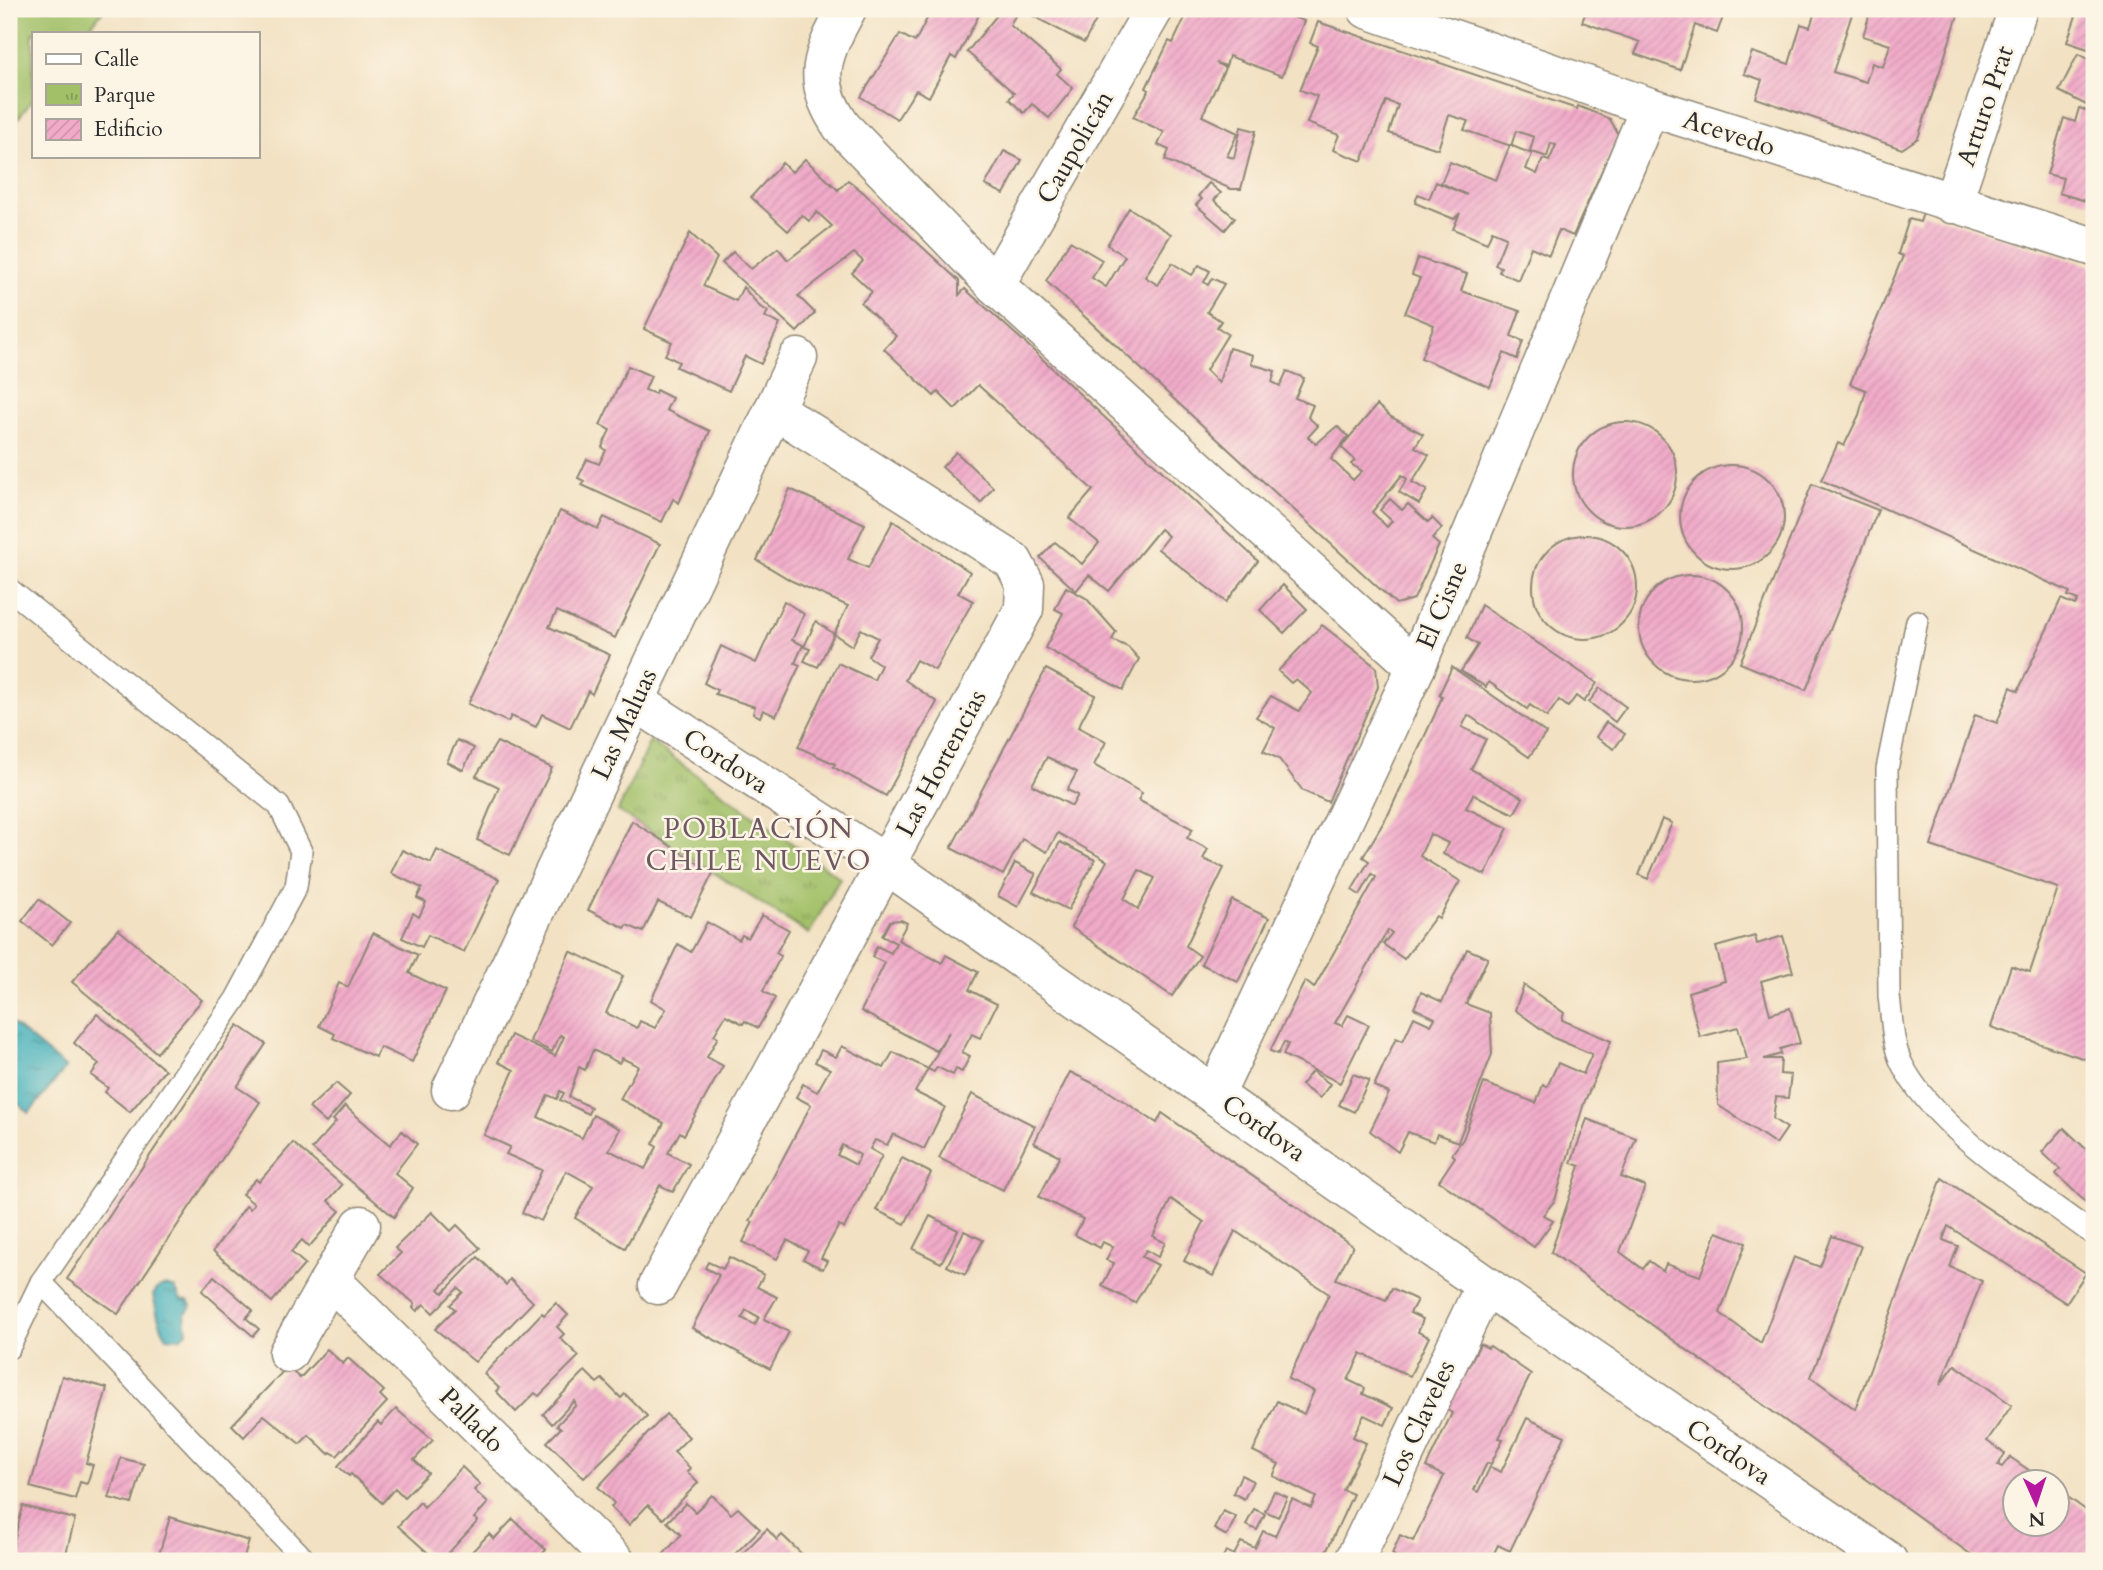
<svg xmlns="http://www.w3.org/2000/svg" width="2103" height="1570" viewBox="0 0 2103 1570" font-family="Cardo,serif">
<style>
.grass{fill:#a1c068;stroke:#66764a;stroke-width:2}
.park{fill:url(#park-tufts);stroke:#66764a;stroke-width:2}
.water{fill:url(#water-ripples);stroke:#346c72;stroke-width:2}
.building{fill:url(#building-hatch);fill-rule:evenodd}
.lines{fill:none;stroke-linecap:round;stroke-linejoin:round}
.lane-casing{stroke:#8e8676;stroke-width:24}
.street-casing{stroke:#8e8676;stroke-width:41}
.lane{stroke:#fff;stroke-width:21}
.street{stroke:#fff;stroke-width:38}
.labels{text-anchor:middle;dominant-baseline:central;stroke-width:5;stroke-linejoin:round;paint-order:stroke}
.street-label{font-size:26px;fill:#2b2b2b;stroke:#fcf5e5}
.neighbourhood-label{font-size:28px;letter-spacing:2px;fill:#705862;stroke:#fcf5e5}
</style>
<defs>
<pattern id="park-tufts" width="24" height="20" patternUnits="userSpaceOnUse" patternTransform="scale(1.75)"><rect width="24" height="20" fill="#a1c068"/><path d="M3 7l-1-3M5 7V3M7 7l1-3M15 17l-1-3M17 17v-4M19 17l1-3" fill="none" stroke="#839c56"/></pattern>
<pattern id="water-ripples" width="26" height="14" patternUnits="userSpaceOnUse" patternTransform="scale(1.75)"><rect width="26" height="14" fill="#3eaeba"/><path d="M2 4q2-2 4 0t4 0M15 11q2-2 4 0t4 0" fill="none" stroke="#348e97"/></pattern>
<pattern id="building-hatch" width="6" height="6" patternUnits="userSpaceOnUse" patternTransform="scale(1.75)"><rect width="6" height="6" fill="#f1abc9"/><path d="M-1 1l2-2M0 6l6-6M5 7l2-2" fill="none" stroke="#cf93ad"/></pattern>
</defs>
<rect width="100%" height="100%" fill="#fcf5e5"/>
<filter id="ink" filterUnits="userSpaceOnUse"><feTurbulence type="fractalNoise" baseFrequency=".0143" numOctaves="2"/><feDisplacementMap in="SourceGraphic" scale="14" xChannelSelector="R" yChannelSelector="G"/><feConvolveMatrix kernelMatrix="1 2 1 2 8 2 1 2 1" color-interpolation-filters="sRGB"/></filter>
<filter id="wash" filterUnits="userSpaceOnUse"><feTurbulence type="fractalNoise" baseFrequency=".00686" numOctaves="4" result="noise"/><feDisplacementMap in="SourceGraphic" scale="28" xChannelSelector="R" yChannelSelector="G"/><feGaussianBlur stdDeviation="1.57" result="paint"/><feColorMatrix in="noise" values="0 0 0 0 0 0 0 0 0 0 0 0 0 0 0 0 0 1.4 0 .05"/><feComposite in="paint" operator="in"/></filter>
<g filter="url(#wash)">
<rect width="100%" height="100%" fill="#f2e1c2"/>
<!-- grass -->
<polygon class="grass" points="9,9 104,9 85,33 33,33 33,99 9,130"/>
<!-- park -->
<polygon class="park" points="650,741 840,878 809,934 618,811"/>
<!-- water -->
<g class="water">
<polygon points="9,1021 66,1068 29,1113 9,1096"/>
<path d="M166 1285 175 1288 181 1300 188 1301 192 1306 185 1314 187 1332 180 1338 167 1337C159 1326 156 1308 153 1295L158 1288Z"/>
</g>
<g id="blocks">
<!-- building -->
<g class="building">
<polygon points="932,9 982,9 956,59 951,56 929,97 916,90 897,119 861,97 900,34 915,42"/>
<polygon points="1002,9 1019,9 1010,25 1061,69 1057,74 1073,88 1049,118 1032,104 1024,113 1009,99 1014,93 967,52"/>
<polygon points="1036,9 1102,9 1084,43 1033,16"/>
<polygon points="1189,9 1270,9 1304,21 1282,76 1229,56 1226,66 1216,63 1225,68 1202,116 1238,133 1227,156 1234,158 1241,127 1256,131 1241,189 1231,189 1165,160 1169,150 1158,145 1164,132 1133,117 1149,90 1146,88 1169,41 1173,43"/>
<polygon points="1587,9 1726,9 1717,33 1695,25 1680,70 1635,54 1640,42 1582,22"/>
<path d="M1816 9H1960L1918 138 1902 149 1756 98 1762 80 1744 74 1752 52 1789 64 1801 24 1810 27ZM1853 11 1869 16 1863 36 1890 45 1883 67 1872 63 1866 82 1833 72Z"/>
<polygon points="2094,9 2094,51 2067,42 2078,10 2092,15"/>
<polygon points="1318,22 1577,109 1578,106 1610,119 1618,134 1573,236 1559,230 1549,255 1531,247 1518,280 1499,272 1501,267 1495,265 1506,237 1492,231 1487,243 1453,229 1460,213 1454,219 1415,203 1418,194 1429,199 1436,182 1467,195 1441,183 1450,162 1496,180 1510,145 1532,154 1526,169 1537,174 1543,159 1549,161 1556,145 1551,143 1547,157 1530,151 1534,137 1516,131 1511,146 1464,130 1468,121 1449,115 1438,149 1389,133 1398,105 1386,101 1362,161 1333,150 1339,135 1307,123 1317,96 1300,90 1318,46 1310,43"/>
<polygon points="2078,54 2094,62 2094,109 2059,91"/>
<polygon points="2079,108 2094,113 2090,142 2094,143 2094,188 2089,202 2059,193 2063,178 2047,174 2064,118 2075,122"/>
<polygon points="1004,151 1022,160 1004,194 985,185"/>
<polygon points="805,159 838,190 848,180 863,192 959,281 959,295 965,289 1021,339 1258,561 1226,602 1158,549 1168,536 1160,529 1109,591 1089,575 1076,591 1040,558 1055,542 1082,564 1099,543 1069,518 1093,490 978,385 955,409 938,392 934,396 884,349 896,336 861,303 872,292 852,273 863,261 854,253 798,296 815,313 797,332 722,263 733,252 751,269 778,248 788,260 832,226 817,212 809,221 802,215 788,231 751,197 782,163 792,172"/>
<polygon points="1209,183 1221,193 1214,200 1235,218 1225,230 1196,205 1202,199 1198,196"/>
<polygon points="1129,208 1171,234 1145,277 1158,285 1172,263 1192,275 1199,265 1210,271 1204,282 1208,285 1212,278 1224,284 1207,312 1221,321 1217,327 1228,334 1206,370 1219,383 1229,348 1253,355 1251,364 1275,371 1272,382 1280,386 1287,371 1304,378 1295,398 1313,405 1308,417 1318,426 1308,437 1316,444 1337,426 1348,436 1331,459 1353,480 1362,471 1351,464 1355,460 1341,447 1377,405 1391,417 1423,434 1415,447 1429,455 1412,482 1427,490 1419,504 1399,492 1407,479 1402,475 1372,512 1387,527 1392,521 1380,510 1390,499 1402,510 1408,504 1428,522 1432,518 1442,528 1432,539 1439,545 1414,599 1396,604 1046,281 1070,241 1102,260 1092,278 1106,287 1125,256 1107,245"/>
<polygon points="1923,213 2094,267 2094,1062 1991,1027 2011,966 2030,972 2058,888 1931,846 1975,715 1997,723 2011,687 2018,691 2061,599 2075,605 2078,600 2068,596 2070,592 1821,480 1838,443 1844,446 1859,415 1866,390 1850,384 1903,256 1898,254 1909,219 1920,222"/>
<polygon points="690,233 717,258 703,286 736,301 743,287 760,307 768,311 765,317 780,324 761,364 745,356 729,391 676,367 679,362 665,355 672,342 644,329"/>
<polygon points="1418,258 1467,274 1461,291 1520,311 1511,336 1523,341 1517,359 1504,353 1490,387 1421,358 1434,325 1405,313 1420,278 1412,275"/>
<polygon points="628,366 651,376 645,390 655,394 656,390 672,398 666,410 710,431 679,503 673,499 662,522 582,485 584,481 578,478 587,459 599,464 606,450 602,447 610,430 600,425"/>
<circle cx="1625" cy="474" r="52"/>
<polygon points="956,452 993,487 981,503 942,467"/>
<circle cx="1732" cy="517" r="52"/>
<polygon points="1812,484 1878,510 1806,690 1740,663"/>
<polygon points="790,489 865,524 848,559 868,568 893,521 970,572 958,593 973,601 935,670 916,660 905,680 937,702 886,796 833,767 835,764 798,747 838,663 874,680 881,665 868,656 878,638 861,629 852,646 834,634 848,606 792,581 757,560"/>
<polygon points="560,511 598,529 604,517 660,544 615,638 557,611 549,627 610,655 592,694 588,691 570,728 542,714 536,727 511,716 508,722 468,704"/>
<circle cx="1585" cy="587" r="52"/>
<circle cx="1691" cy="627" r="52"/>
<polygon points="1283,585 1307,609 1284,633 1260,610"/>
<polygon points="1066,587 1086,598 1116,632 1112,640 1128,647 1139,659 1123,690 1045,648 1063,613 1055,609"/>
<polygon points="784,601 804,614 792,640 803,645 795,663 800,665 776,716 763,710 760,717 753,713 755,707 715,694 717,690 704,683 721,646 756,663"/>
<polygon points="1481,605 1597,683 1584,702 1576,696 1568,707 1559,700 1547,717 1530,705 1527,709 1489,682 1486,687 1461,671 1478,645 1467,638"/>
<polygon points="816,621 834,634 818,667 804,661 810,649 804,647"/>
<polygon points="1322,625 1376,667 1378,687 1328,802 1303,791 1279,759 1263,751 1275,728 1256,717 1271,696 1299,711 1312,693 1296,679 1291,683 1278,671"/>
<polygon points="1452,667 1546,733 1529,757 1468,715 1462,727 1486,739 1471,769 1523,798 1514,814 1473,794 1466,808 1508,828 1485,875 1443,854 1448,843 1430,834 1420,856 1460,881 1439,918 1436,916 1404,959 1383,944 1392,933 1388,930 1335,1023 1342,1026 1348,1015 1369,1025 1340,1083 1283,1055 1288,1044 1284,1042 1278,1054 1270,1051 1305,981 1314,988 1376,877 1372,874 1360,895 1352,890 1369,861 1363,857 1389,813 1435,714 1442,697 1439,695"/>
<path d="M1046 669 1095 695 1078 727 1106 742 1094 765 1142 793 1138 800 1193 829 1187 838 1208 849 1203 859 1224 868 1186 946 1200 956 1172 996 1071 927 1107 861 1058 833 1047 852 1022 839 1003 875 951 848ZM1047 757 1077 772 1067 790 1078 795 1072 806 1032 785ZM1139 870 1155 878 1138 909 1124 899Z"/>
<polygon points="1600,688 1626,707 1615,722 1589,702"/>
<polygon points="1606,722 1625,734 1614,749 1596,737"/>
<polygon points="457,740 474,748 463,770 447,762"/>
<polygon points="497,742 552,768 510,855 477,840 499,787 476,776"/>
<polygon points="1662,819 1672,823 1648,879 1639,875"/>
<polygon points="632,821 713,873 691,917 658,902 643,932 627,925 625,928 588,910"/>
<polygon points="1060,842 1095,860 1068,910 1033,892"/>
<polygon points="402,850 431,863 437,850 499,879 464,952 428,935 422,947 402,938 413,913 419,917 426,902 417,898 422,888 391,873"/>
<polygon points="1015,863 1036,874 1018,907 998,896"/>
<polygon points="39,899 70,923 52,945 22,921"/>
<polygon points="1232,900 1269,918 1238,982 1201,964"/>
<path d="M762 915 789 930 776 953 781 956 763 991 775 998 758 1028 745 1021 743 1024 726 1015 714 1035 718 1037 707 1057 723 1066 684 1135 680 1132 668 1153 689 1164 673 1192 660 1185 625 1248 575 1218 593 1186 566 1171 541 1221 522 1213 542 1170 506 1154 510 1147 484 1135 514 1070 498 1062 511 1035 555 1056 564 1037 560 1035 552 1052 530 1041 570 951 623 976 606 1013 637 1028 640 1021 655 1028 666 1009 651 1000 678 944 691 952 707 922 739 940 742 935 748 938ZM593 1050 619 1063 622 1058 638 1066 620 1099 664 1123 653 1144 657 1147 645 1169 609 1150 620 1129 593 1115 582 1138 538 1117 548 1095 557 1099 560 1091 564 1093 560 1100 588 1114 591 1107 569 1097 579 1067 585 1070Z"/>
<path d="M901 920 907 923 898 940 942 963 946 955 978 972 969 990 997 1004 980 1038 972 1034 962 1052 970 1056 962 1072 956 1069 953 1075 937 1067 934 1072 928 1069 915 1092 945 1107 924 1149 893 1134 887 1145 875 1140 870 1149 882 1156 844 1228 839 1225 821 1258 827 1261 823 1269 803 1259 808 1251 787 1240 777 1259 743 1242 753 1222 750 1221 811 1105 796 1097 803 1084 817 1092 830 1069 815 1062 821 1050 836 1057 842 1046 884 1068 893 1052 928 1069 949 1032 936 1051 861 1011 885 963 872 957 877 946 891 953 896 943 882 936 890 921ZM842 1145 860 1155 856 1165 837 1155Z"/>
<polygon points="118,929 202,1000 157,1053 72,982"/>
<polygon points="373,933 418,955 409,973 446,991 412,1062 380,1047 375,1057 333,1038 335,1034 319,1026 339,983 348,987"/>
<polygon points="1755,936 1757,944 1783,936 1793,972 1761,981 1770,1014 1790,1008 1800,1043 1780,1049 1781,1054 1764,1059 1781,1059 1780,1074 1791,1075 1788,1098 1776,1097 1773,1119 1787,1128 1776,1144 1718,1105 1717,1063 1747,1059 1738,1027 1700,1037 1688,992 1725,981 1716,947"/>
<polygon points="1467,949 1488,958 1466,1004 1490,1013 1492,1054 1458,1142 1437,1134 1434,1142 1408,1132 1398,1152 1370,1131 1389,1093 1374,1086 1396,1038 1403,1041 1414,1017 1431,1025 1435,1018 1414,1008 1421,992 1442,1002"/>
<polygon points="1524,985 1564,1013 1562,1020 1611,1041 1584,1103 1555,1200 1543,1215 1553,1221 1534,1247 1439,1181 1455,1157 1452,1154 1463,1139 1484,1083 1536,1103 1543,1085 1547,1087 1558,1063 1583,1074 1592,1054 1554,1038 1515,1010"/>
<polygon points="97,1014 165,1070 130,1112 105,1092 108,1088 91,1075 99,1064 74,1043"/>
<polygon points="238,1025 266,1044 237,1087 260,1102 118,1314 67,1279"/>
<polygon points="1312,1071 1330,1084 1320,1098 1301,1085"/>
<polygon points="1070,1072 1105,1089 1157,1123 1162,1113 1353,1246 1336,1279 1386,1300 1392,1288 1417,1300 1410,1313 1423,1319 1418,1332 1429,1337 1410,1376 1361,1353 1348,1380 1365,1388 1363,1394 1393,1408 1385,1425 1364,1415 1353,1437 1366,1443 1343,1490 1353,1494 1322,1561 1221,1561 1226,1551 1234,1555 1241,1542 1255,1548 1263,1531 1275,1536 1292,1499 1311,1508 1316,1497 1273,1476 1279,1464 1253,1451 1277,1401 1304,1414 1314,1391 1288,1379 1329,1294 1235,1231 1213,1276 1184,1261 1204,1222 1171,1199 1153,1236 1165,1243 1158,1257 1146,1250 1142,1257 1158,1265 1135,1303 1102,1286 1114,1263 1106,1260 1113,1247 1103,1242 1100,1248 1075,1235 1083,1219 1039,1197 1060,1156 1034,1143"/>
<polygon points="1353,1074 1369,1080 1354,1112 1339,1105"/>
<polygon points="336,1083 350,1095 326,1123 309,1108"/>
<polygon points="972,1094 1035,1126 1003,1190 939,1158"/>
<polygon points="345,1106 390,1145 402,1131 417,1144 395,1173 413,1188 394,1217 312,1149 336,1122 333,1120"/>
<polygon points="1587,1119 1636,1138 1621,1177 1645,1186 1620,1252 1643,1269 1649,1261 1663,1271 1666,1264 1700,1276 1717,1232 1746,1243 1720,1313 1761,1343 1794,1257 1820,1267 1832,1236 1861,1246 1811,1377 1855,1409 1942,1178 2086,1273 2066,1303 1948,1226 1943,1240 1958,1246 1950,1267 1982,1281 1940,1385 1955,1365 2012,1405 1987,1441 2005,1454 1998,1465 2002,1467 2010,1457 2046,1482 2015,1482 2015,1524 2058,1524 2058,1490 2094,1516 2094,1561 1980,1561 1551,1252 1580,1166 1571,1163"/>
<polygon points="2064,1128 2094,1157 2094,1210 2056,1174 2060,1169 2042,1152"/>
<polygon points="293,1143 342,1185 328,1201 340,1211 309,1247 302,1240 291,1252 305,1264 272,1302 213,1251 246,1206 250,1209 254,1204 242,1194 256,1179 259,1182"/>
<polygon points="902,1158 931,1173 905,1224 876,1210"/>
<polygon points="432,1212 451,1231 457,1225 480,1248 439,1289 443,1293 478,1257 506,1285 510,1279 533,1302 475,1362 435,1329 455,1309 450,1305 463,1292 458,1288 433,1313 424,1304 417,1311 413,1307 415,1304 380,1274 401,1253 395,1248"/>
<polygon points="930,1216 958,1230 941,1263 913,1249"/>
<polygon points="964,1231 983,1240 965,1275 947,1266"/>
<path d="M729 1257 764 1275 757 1287 777 1297 764 1319 789 1332 770 1369 692 1328 719 1275 705 1268 708 1262 723 1269ZM746 1310 759 1317 755 1325 742 1318Z"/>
<polygon points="214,1276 253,1310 246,1318 259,1329 253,1336 202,1291"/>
<polygon points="556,1303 568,1315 557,1327 564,1334 560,1338 579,1356 539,1396 535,1393 516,1412 496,1391 499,1388 484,1374 542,1313 544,1315"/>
<polygon points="1480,1344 1488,1348 1490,1346 1531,1374 1499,1438 1503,1439 1491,1464 1487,1463 1474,1490 1478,1492 1490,1467 1501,1472 1527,1418 1565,1436 1510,1551 1498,1545 1490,1561 1403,1561 1392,1554 1400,1535 1413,1541 1444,1476 1426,1467 1452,1413 1446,1409"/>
<polygon points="327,1349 343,1364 348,1358 384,1391 380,1395 387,1402 337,1456 331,1452 329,1454 309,1435 300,1444 264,1415 244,1437 232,1425 287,1367 300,1378"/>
<polygon points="585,1371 597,1383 602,1379 621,1398 625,1394 647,1416 584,1478 547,1442 561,1428 557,1425 576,1405 574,1401 552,1424 543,1414"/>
<polygon points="62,1376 107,1388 86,1463 93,1465 87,1484 80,1482 75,1499 30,1487"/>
<polygon points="396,1409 433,1440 414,1460 428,1473 404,1497 395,1488 382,1503 351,1474 349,1476 338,1466 378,1422 381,1425"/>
<polygon points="666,1414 689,1437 674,1452 690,1468 687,1472 698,1483 663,1519 648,1505 629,1525 611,1507 614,1503 598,1487"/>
<polygon points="121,1458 144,1464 132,1504 109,1498"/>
<polygon points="462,1467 480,1484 474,1490 488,1503 474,1518 478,1521 441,1561 437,1561 398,1526 420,1502 424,1507"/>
<polygon points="1241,1475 1253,1481 1244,1499 1233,1493"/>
<polygon points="1274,1491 1287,1497 1278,1517 1265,1511"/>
<polygon points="712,1495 731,1514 738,1508 760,1529 728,1561 666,1561 661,1557 681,1535 667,1522 686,1503 695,1512"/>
<polygon points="23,1506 75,1519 64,1561 9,1561"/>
<polygon points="1254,1509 1265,1514 1257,1530 1246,1525"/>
<polygon points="1223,1511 1236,1517 1227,1536 1214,1529"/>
<polygon points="170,1517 249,1541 243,1561 169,1561 158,1558"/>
<polygon points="513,1519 546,1550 535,1561 463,1561 489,1534 494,1539"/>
<polygon points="767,1529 777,1540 782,1535 809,1561 735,1561"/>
</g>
</g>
</g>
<g filter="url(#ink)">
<use href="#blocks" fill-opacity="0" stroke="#8e8676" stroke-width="2"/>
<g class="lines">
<!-- lane casing -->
<g class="lane-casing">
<g id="lane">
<polyline points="9,589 279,806 301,851 296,887 236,999 41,1282 9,1348"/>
<path d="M1917 621 1887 769 1889 996C1892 1018 1892 1044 1902 1064 1934 1129 2036 1191 2094 1235"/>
<polyline points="41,1282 306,1561"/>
</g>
</g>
<!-- street casing -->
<g class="street-casing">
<g id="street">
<path d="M847 9C822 55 809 80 842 127L995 285 1416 667"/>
<polyline points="1367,9 1650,107 2094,247"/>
<polyline points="1952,204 2018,9"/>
<polyline points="995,285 1154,9"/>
<polyline points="635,701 886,864 1485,1285 1888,1561"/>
<polyline points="451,1090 798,358"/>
<polyline points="1216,1093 1416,667 1650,107"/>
<polyline points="330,1279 615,1561"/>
<polyline points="658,1285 1024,609 1025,584 1013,561 774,409"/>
<polyline points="288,1353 361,1225"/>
<polyline points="1354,1561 1485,1285"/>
</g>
</g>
<!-- lane -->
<use href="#lane" class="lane"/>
<!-- street -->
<use href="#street" class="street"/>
</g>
</g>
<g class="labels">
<!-- street labels -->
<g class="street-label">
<text transform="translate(1985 106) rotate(-71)">Arturo Prat</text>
<text transform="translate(1729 133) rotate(18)">Acevedo</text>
<text transform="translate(1075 147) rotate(-60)">Caupolicán</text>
<text transform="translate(1442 605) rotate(-67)">El Cisne</text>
<text transform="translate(624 724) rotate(-65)">Las Maluas</text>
<text transform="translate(726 761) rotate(33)">Cordova</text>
<text transform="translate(941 763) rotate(-62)">Las Hortencias</text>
<text transform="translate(1264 1128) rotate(35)">Cordova</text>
<text transform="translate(472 1420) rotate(45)">Pallado</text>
<text transform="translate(1419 1423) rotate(-65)">Los Claveles</text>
<text transform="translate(1729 1452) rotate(34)">Cordova</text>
</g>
<!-- neighbourhood labels -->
<g class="neighbourhood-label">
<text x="759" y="829">POBLACIÓN<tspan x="759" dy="32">CHILE NUEVO</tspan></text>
</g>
</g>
<!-- margin -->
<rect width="2103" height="1570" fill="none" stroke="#fcf5e5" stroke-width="35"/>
<!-- legend -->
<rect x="32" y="32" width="228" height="126" fill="#fcf5e5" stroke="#a8a49b" stroke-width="2"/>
<rect x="46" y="54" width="35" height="10" fill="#ffffff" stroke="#a8a49b" stroke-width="2"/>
<text x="94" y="66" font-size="21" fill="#2b2b2b">Calle</text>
<rect x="46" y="84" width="35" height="21" fill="url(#park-tufts)" stroke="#a8a49b" stroke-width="2"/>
<text x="94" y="102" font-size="21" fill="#2b2b2b">Parque</text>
<rect x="46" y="119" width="35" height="21" fill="url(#building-hatch)" stroke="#a8a49b" stroke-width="2"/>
<text x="94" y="136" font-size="21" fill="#2b2b2b">Edificio</text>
<!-- north arrow -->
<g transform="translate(2036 1503) rotate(177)"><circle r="33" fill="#fcf5e5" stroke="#a8a49b" stroke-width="2"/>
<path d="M0-5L12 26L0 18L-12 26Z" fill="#b5179e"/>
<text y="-10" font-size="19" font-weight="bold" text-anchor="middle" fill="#2b2b2b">N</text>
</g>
</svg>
